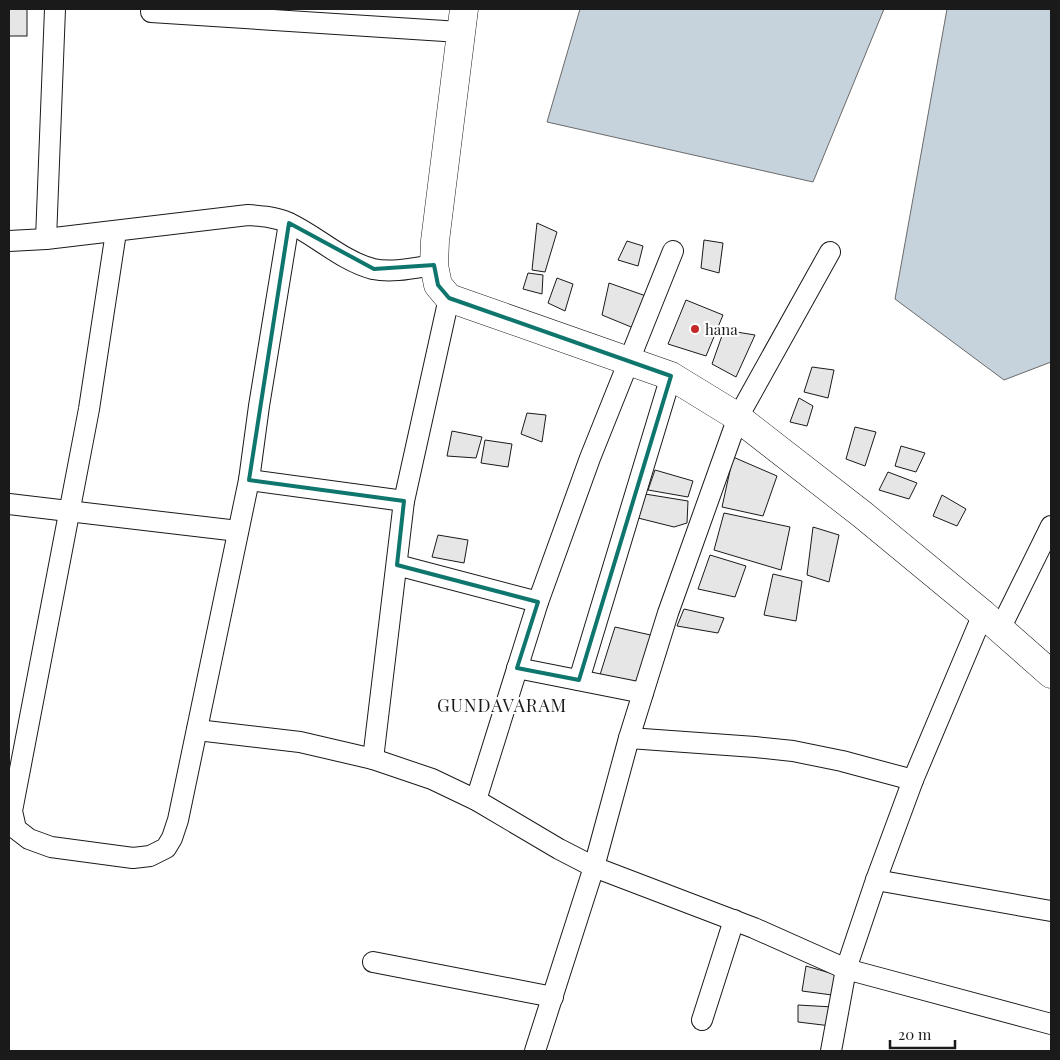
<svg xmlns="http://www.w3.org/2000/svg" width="1060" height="1060" viewBox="0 0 1060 1060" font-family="'Playfair Display',serif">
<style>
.water{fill:#c6d2dc;stroke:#6a6a6a}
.building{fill:#e6e6e6;stroke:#1a1a1a}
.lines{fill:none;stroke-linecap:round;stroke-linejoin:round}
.minor-casing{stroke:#1a1a1a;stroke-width:22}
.secondary-casing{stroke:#1a1a1a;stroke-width:29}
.minor{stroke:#fff;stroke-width:20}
.secondary{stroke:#fff;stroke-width:28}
.marked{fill:none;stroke:#0f766e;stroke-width:4;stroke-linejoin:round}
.poi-dot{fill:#c62828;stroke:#fff;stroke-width:2}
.labels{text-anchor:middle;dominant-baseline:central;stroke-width:4;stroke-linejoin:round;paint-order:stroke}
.poi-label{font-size:15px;fill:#1a1a1a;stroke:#fff;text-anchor:start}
.quarter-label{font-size:18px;letter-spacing:1px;fill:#1a1a1a;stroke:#fff}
</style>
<rect width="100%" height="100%" fill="#fff"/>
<!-- water -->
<g class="water">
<polygon points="580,9 884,9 813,182 547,122"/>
<polygon points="947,9 1051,9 1051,362 1004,380 895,299"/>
</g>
<!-- building -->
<g class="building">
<rect x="9" y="9" width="18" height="27"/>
<polygon points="537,223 557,232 545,272 532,270"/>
<polygon points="704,240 723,243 719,273 701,268"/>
<polygon points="627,241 643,246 638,266 618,260"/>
<polygon points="528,273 543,275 542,294 523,289"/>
<polygon points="557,278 573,284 565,311 548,303"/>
<polygon points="609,283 646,296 636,329 602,315"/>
<polygon points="686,300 723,315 706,356 668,344"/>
<polygon points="724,330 755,335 736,377 712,364"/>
<polygon points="812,367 834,370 828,398 804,392"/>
<polygon points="799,398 813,406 807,426 790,422"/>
<polygon points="527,413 546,415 542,442 521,434"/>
<polygon points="855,427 876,432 865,466 846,459"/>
<polygon points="452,431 482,437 476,458 447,456"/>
<polygon points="485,440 512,444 508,467 481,463"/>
<polygon points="901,446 925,453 916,472 895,466"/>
<polygon points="733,457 777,476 763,516 722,507"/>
<polygon points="655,470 693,481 688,497 648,490"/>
<polygon points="888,472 917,483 909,499 879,490"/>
<polygon points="645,494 688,501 687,523 674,527 638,518"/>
<polygon points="942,495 966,509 957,526 933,516"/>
<polygon points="724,513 790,527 781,570 714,550"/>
<polygon points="813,527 839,535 829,582 807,575"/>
<polygon points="438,535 468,540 464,563 432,557"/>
<polygon points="710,555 746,566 735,597 698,589"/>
<polygon points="773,574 802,581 796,621 764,615"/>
<polygon points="684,609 724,618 718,633 677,626"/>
<polygon points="615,627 655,636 642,683 599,678"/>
<polygon points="806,966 837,975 832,995 802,991"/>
<polygon points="798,1005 833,1007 831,1026 798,1022"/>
</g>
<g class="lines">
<!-- minor casing -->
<g class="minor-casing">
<g id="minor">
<polyline points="151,12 460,32"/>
<polyline points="116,232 89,409 12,811 16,829 29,839 51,847 133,858 150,856 166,848 172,838 178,820 249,480 259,406 289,223"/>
<polyline points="46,239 55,9"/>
<path d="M9 241 46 239 248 215C262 216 276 217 289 223 317 236 342 261 373 269 392 273 414 268 434 265"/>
<polyline points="249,480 404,501"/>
<polyline points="9,504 238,531"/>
<polyline points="397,565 538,602"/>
<polyline points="1000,629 1051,526"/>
<polyline points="517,668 643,693"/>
<polyline points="579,680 671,376"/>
<polyline points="197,730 300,742 373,759 432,779 476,800 559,849 594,867 754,928 846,969 1051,1024"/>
<polyline points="629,738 755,747 793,751 842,761 913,780"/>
<polyline points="373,759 404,501 449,298"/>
<polyline points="476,800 538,602 590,458 673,251"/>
<polyline points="876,880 1051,911"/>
<polyline points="373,962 553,997"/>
<polyline points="702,1020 734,920"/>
<polyline points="535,1051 594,867 629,738 668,613 738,417 830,252"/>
<polyline points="831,1051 846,969 876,880 913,780 983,614"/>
</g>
</g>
<!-- secondary casing -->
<g class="secondary-casing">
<polyline id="secondary" points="464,9 435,241 434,265 438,285 449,298 671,376 733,414 863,515 983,614 1051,674"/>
</g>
<!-- minor -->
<use href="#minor" class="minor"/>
<!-- secondary -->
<use href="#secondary" class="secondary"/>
</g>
<!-- marked area -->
<path class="marked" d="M289 223 374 269 434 265 438 285 449 298 671 376 579 680 517 668 538 602 397 565 404 501 249 480Z"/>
<!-- markers -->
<circle class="poi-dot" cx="695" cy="329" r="5"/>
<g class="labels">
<!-- poi labels -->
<g class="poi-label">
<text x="705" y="329">hana</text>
</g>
<!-- quarter labels -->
<g class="quarter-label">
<text x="502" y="705">GUNDAVARAM</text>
</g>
</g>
<!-- border -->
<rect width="1060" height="1060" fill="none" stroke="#1a1a1a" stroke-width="20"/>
<!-- scale -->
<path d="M890 1040v8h65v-8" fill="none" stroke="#1a1a1a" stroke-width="2.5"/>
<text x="898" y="1040" font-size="15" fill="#1a1a1a" stroke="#ffffff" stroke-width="4" paint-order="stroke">20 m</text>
</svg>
